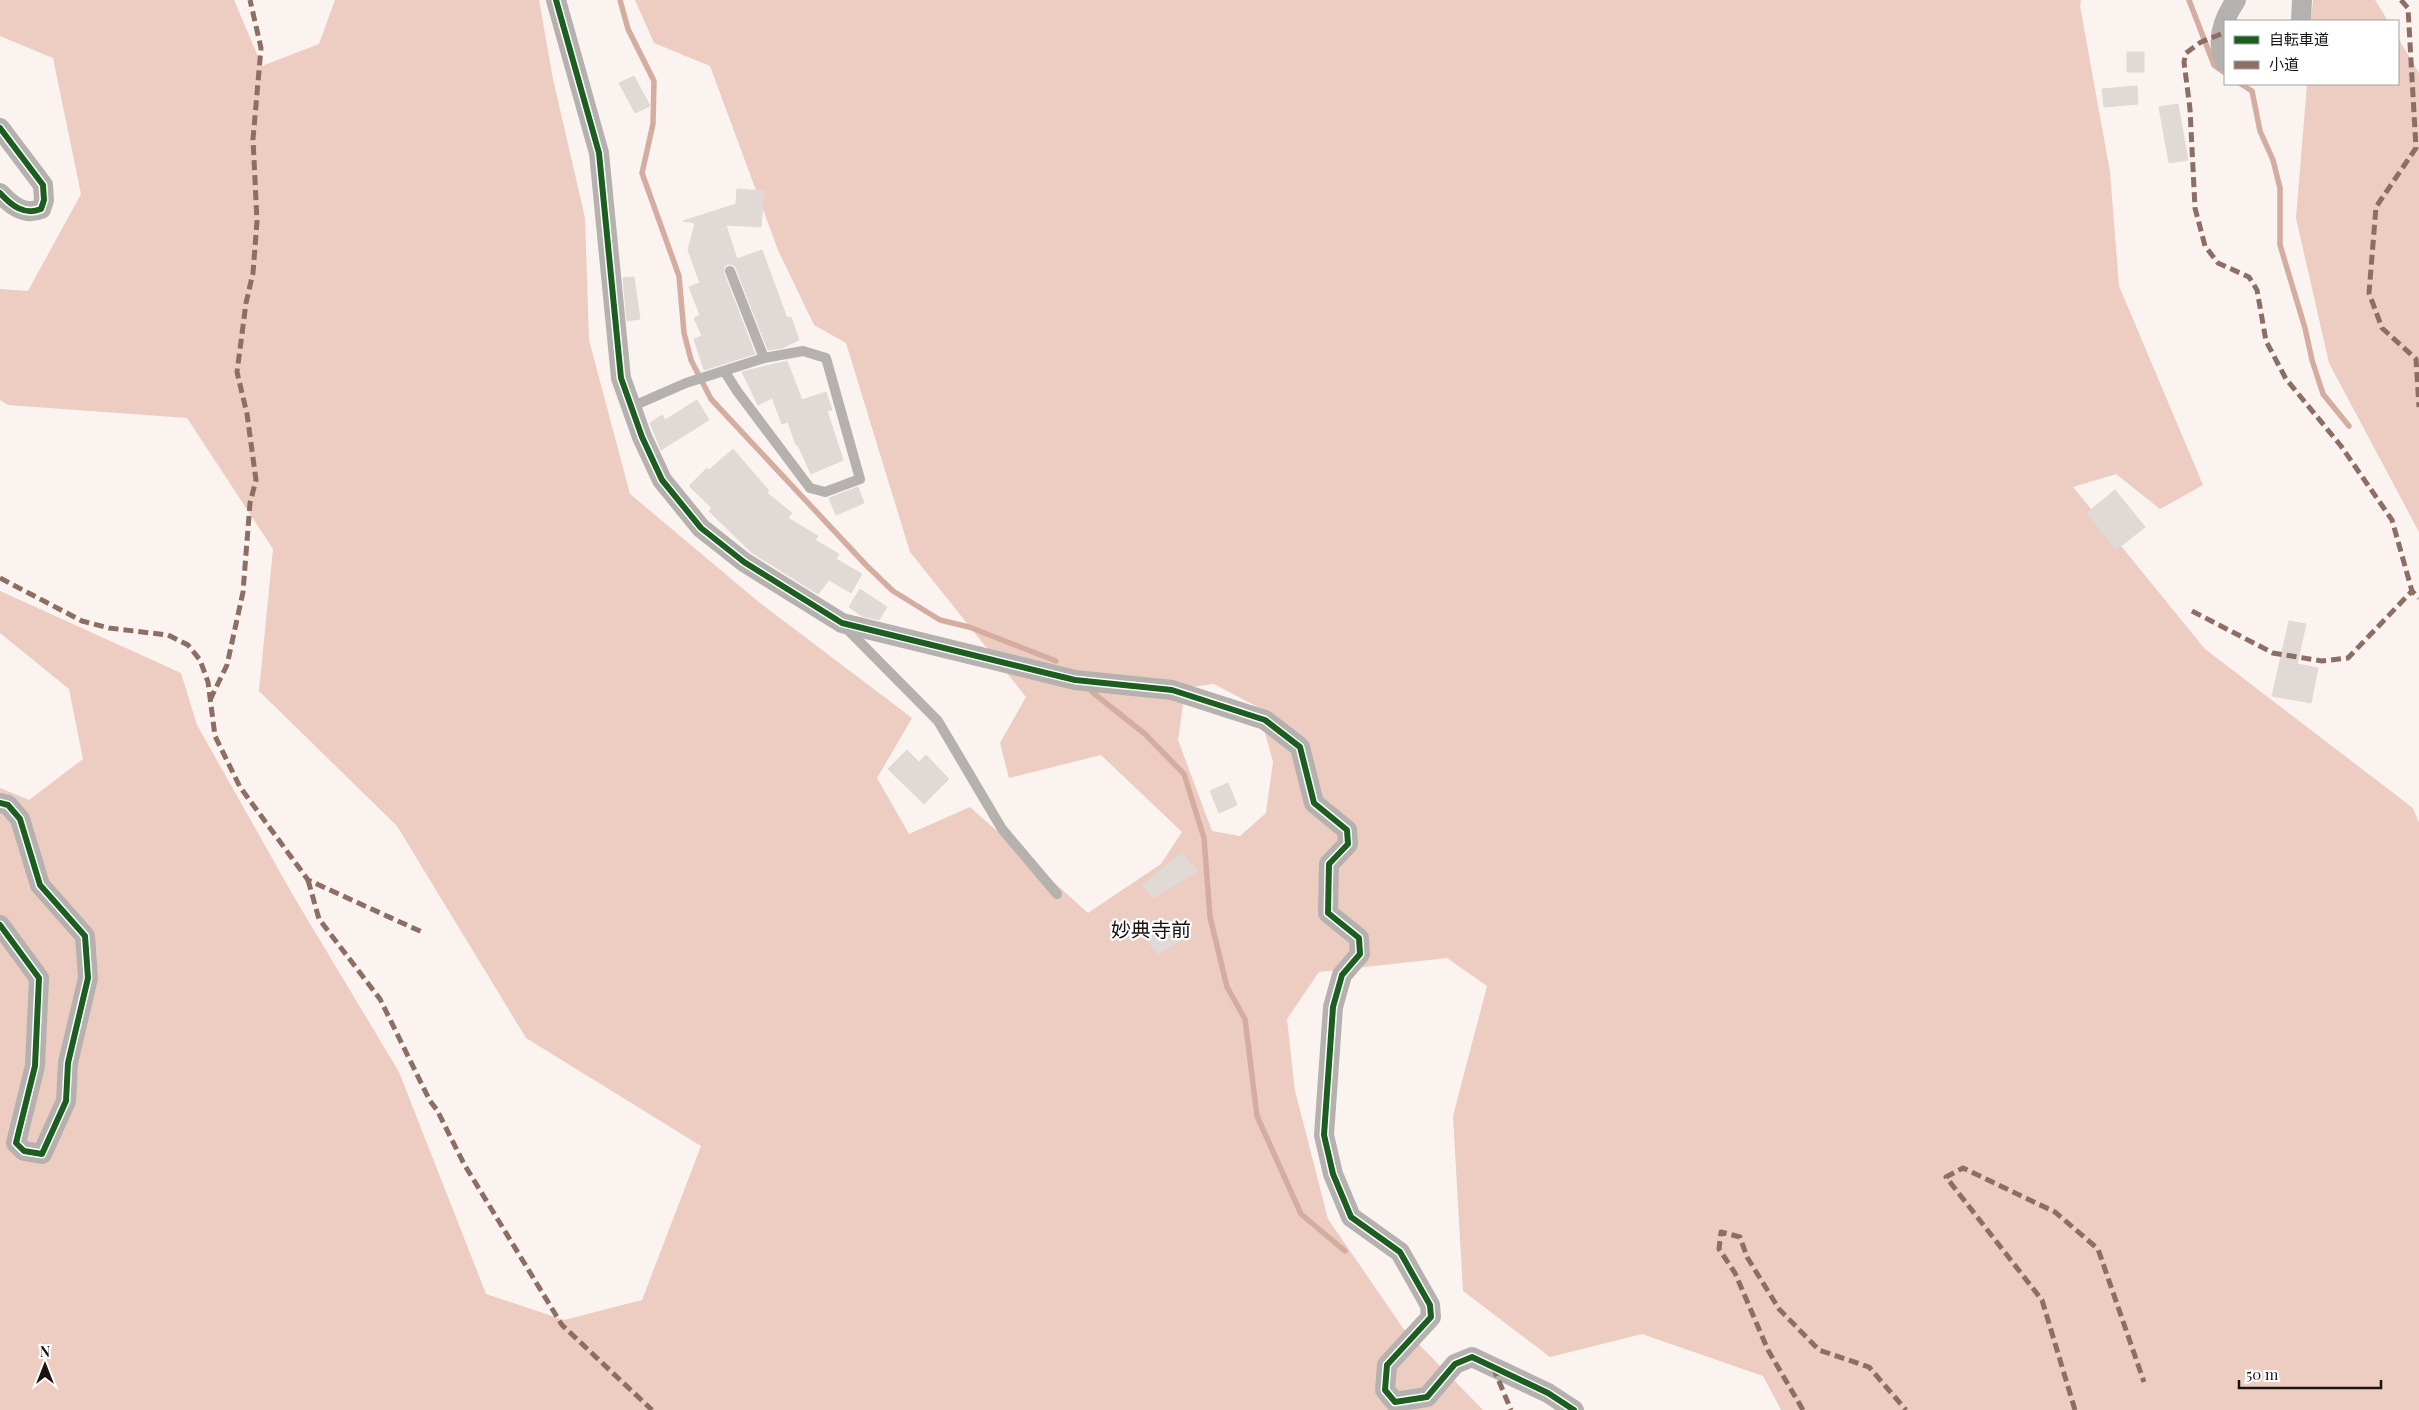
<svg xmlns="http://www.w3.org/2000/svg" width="2419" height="1410" viewBox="0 0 2419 1410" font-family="'Playfair Display','Noto Sans JP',serif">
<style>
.forest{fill:#edccc1;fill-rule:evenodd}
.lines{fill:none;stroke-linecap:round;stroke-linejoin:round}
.stream{stroke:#d4ada0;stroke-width:5.5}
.building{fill:#e0d9d6;stroke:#e0d9d6}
.lane{stroke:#b4b1af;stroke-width:10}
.street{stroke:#b4b1af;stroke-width:20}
.quiet{stroke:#8d6e63;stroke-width:5;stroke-dasharray:10 5;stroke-linecap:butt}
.cycleway-casing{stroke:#fff;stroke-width:9}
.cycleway{stroke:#1b5e20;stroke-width:6}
.labels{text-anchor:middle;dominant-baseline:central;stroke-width:4.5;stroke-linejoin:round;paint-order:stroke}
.quarter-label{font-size:20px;fill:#1a1311;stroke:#fff}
</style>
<rect width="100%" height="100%" fill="#faf3f0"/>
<!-- forest -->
<g class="forest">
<path d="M0 0H234L262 66 319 44 335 0H539L553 79 585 218 589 340 630 494 760 603 912 718 877 778 909 834 970 807 1088 913 1161 864 1182 832 1101 755 1009 778 1000 743 1026 697 910 552 846 343 814 325 778 250 710 66 654 43 635 0H2081L2080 6 2110 172 2119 286 2203 485 2160 509 2116 474 2073 487 2205 649 2413 808 2419 823V1410H1781L1763 1376 1642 1334 1550 1357 1463 1291 1453 1116 1487 986 1447 958 1319 972 1287 1019 1295 1091 1328 1219 1403 1328 1483 1410H0V788L29 800 83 759 69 689 0 633V591L181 673 197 725 294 897 399 1072 486 1294 564 1320 642 1300 701 1146 526 1038 397 826 259 691 273 549 187 418 8 405 0 400V289L28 291 81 194 53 58 0 36ZM1214 684 1258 707 1273 762 1266 813 1240 836 1212 831 1178 740 1183 705 1190 687Z"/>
<polygon points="2313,0 2375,0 2388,21 2311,21"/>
<polygon points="2398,38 2419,73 2419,532 2329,363 2296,218 2307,84 2398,84"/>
</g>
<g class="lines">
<!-- stream -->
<g class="stream">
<polyline points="620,0 628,29 654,81 653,124 642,173 679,276 684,333 691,360 711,399 866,565 893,591 940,620 969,627 1056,661"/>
<polyline points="2189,0 2214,65 2225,73"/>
<polyline points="2241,84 2252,91 2260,131 2273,160 2280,188 2280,245 2305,328 2312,360 2323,394 2349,426"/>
<polyline points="1092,692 1145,734 1184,774 1204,838 1210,917 1227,987 1245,1019 1257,1116 1301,1214 1345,1251"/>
</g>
</g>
<!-- building -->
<g class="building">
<rect x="2127" y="52" width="17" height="20"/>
<polygon points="634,76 650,106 635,113 619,83"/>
<polygon points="2137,86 2138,104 2104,107 2102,89"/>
<polygon points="2178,104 2188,160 2169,163 2159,107"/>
<polygon points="737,189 764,191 761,227 726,225 737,259 762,250 787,318 791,317 799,340 782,348 768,350 736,268 734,265 728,264 724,267 724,274 755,354 704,370 694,339 702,336 694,318 700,315 689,287 700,283 688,250 695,223 683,221 736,204"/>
<polygon points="634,277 640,319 627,321 623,278"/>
<polygon points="787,361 802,400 826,392 832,410 827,411 843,460 811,474 798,445 796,445 788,422 782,424 772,398 758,405 742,372"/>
<polygon points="697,400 709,420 661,450 650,423 662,415 665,420"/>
<polygon points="733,449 769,491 767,493 792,513 788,518 818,536 815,540 839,554 836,559 862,574 851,593 829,580 818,594 751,552 709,511 712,508 689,486 707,468 709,470"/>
<polygon points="858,487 864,503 836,515 829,498"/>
<polygon points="2115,490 2145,527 2116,550 2087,513"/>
<polygon points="860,589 887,607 879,620 862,616 849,607"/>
<polygon points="2289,621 2306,624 2297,664 2318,668 2311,703 2272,696"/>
<polygon points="907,750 919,762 926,755 949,779 924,804 888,769"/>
<polygon points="1228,783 1237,805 1219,813 1210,791"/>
<polygon points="1181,853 1198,871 1153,898 1142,885"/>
<polygon points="1171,923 1182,940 1157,955 1146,937"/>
</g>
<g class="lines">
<!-- lane -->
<g class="lane">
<polyline points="730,271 764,358"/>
<polyline points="631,407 686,383 764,358 803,351 826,358 860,479 825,492 810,488 737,391 725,372"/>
<polyline points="846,628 938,721 1002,829 1057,894"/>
</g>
<!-- street -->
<g class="street">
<polyline points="556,0 599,153 621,378 642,437 662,480 701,528 744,562 842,623 1075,680 1172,690 1265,720 1300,747 1314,803 1347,830 1348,844 1329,864 1328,913 1359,938 1360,954 1342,975 1333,1007 1324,1135 1333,1174 1351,1217 1400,1252 1430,1305 1431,1317 1387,1365 1385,1390 1395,1402 1427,1397 1455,1364 1472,1357 1548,1393 1574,1410"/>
<polyline points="2301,21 2302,0"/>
<path d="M2225 62C2215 40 2223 19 2236 0"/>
<path d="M0 128 43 185 44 200 41 209C24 216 11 205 0 193"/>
<polyline points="0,803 8,805 20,819 40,885 85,936 88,978 68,1063 66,1101 42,1154 24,1151 16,1143 35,1066 39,978 0,925"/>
</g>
<!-- quiet -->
<g class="quiet">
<polyline points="2401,0 2408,8 2416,148 2376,207 2369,293 2382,328 2416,359 2419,407"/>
<polyline points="2221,34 2201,42 2186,53 2184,62 2190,109 2195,208 2205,246 2218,263 2249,277 2257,290 2266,341 2286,379 2341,446 2392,520 2412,591 2419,598"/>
<polyline points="0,578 82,621 109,628 168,635 188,645 200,660 208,682 215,736 240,787 308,880 422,932"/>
<polyline points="2192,611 2273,653 2322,661 2348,658 2412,591"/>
<polyline points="210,700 227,665 243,592 250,503 256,480 247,414 237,372 246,303 253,273 257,221 253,139 261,48 250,0"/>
<polyline points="308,880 319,919 380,999 430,1101 437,1110 464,1164 562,1325 652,1410"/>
<polyline points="1493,1367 1511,1410"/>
<polyline points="1803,1410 1768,1350 1735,1273 1719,1249 1721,1232 1740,1237 1747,1257 1779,1309 1819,1350 1869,1367 1906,1410"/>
<polyline points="2075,1410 2042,1300 1946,1177 1963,1168 2055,1212 2098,1249 2144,1382"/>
</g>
<!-- cycleway casing -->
<g class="cycleway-casing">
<g id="cycleway">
<polyline points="556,0 599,153 621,378 642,437 662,480 701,528 744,562 842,623 1075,680 1172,690 1265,720 1300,747 1314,803 1347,830 1348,844 1329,864 1328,913 1359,938 1360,954 1342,975 1333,1007 1324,1135 1333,1174 1351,1217 1400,1252 1430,1305 1431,1317 1387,1365 1385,1390 1395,1402 1427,1397 1455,1364 1472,1357 1548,1393 1574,1410"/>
<path d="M0 128 43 185 44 200 41 209C24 216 11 205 0 193"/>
<polyline points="0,803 8,805 20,819 40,885 85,936 88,978 68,1063 66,1101 42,1154 24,1151 16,1143 35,1066 39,978 0,925"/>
</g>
</g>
<!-- cycleway -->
<use href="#cycleway" class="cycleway"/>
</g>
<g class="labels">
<!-- quarter labels -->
<g class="quarter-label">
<text x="1151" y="928">妙典寺前</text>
</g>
</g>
<!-- legend -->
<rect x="2224" y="20" width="175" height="65" fill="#ffffff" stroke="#a3a1a0"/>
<rect x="2234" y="36" width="25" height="8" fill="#1b5e20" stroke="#a3a1a0"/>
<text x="2269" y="45" font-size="15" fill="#1a1311">自転車道</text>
<rect x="2234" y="61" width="25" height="8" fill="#8d6e63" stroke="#a3a1a0"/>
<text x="2269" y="70" font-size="15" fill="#1a1311">小道</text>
<!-- north arrow -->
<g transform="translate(45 1365)" stroke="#ffffff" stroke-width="4" paint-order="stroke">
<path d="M0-4L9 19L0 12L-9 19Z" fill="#1a1311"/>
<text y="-8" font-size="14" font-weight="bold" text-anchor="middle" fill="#1a1311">N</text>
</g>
<!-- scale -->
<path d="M2239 1380v8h142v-8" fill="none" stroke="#1a1311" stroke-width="2.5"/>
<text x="2246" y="1380" font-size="15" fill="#1a1311" stroke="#ffffff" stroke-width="4" paint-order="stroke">50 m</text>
</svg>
